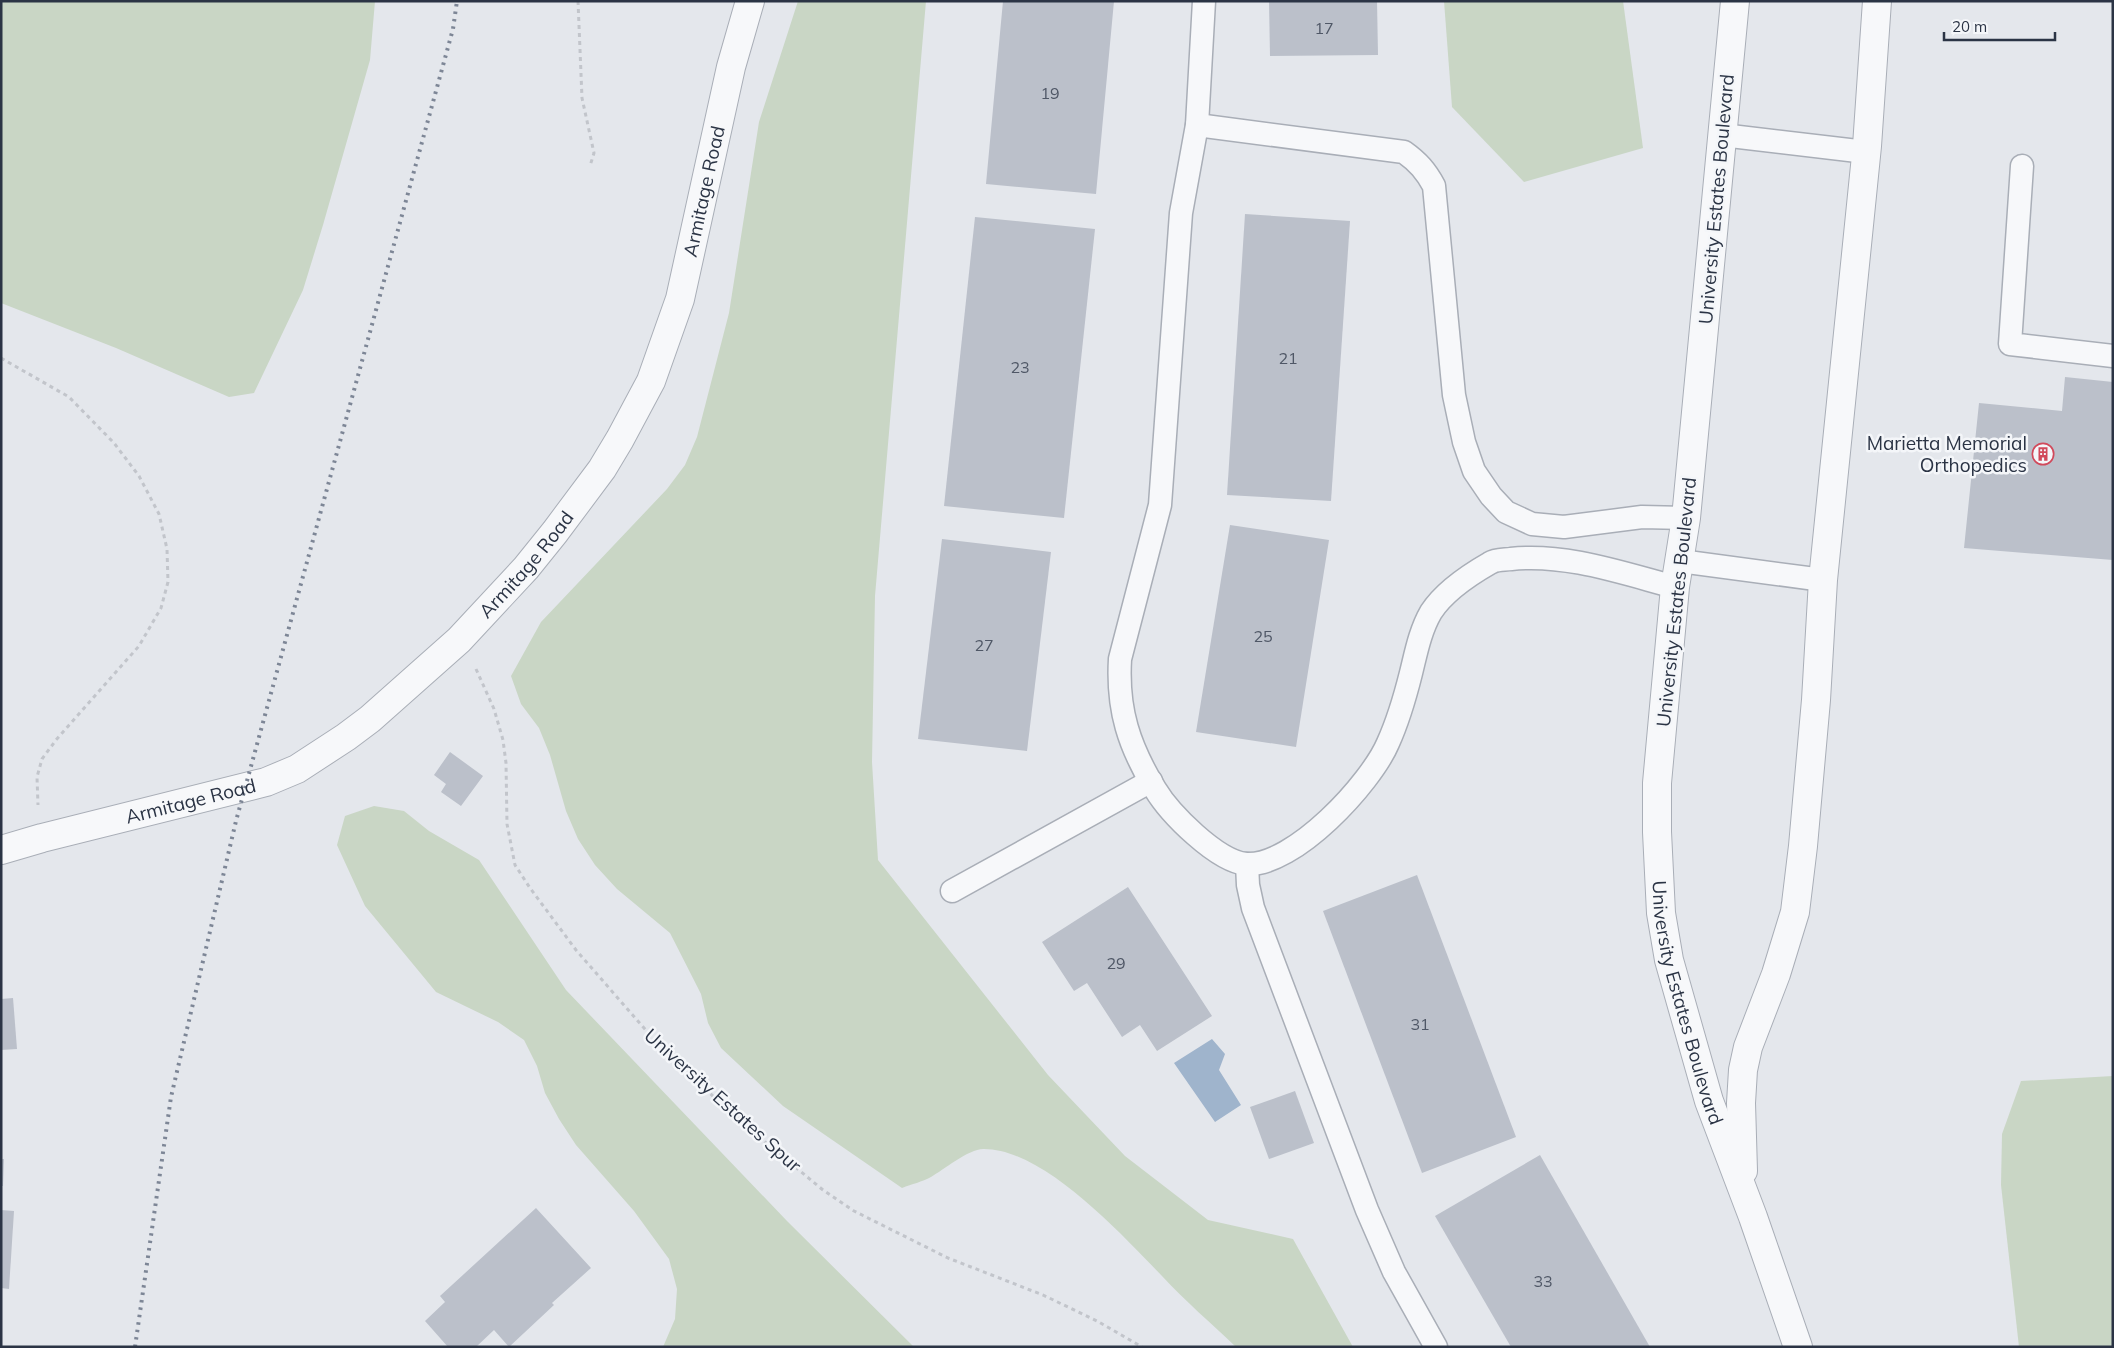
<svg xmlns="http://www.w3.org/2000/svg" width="2114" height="1348" viewBox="0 0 2114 1348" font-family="Mulish,sans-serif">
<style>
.green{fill:#c9d6c5}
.water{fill:#9fb4cc}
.building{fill:#bbc0ca}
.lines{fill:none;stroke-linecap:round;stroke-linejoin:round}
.lane-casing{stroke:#a9aeb7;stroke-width:25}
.street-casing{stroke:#a9aeb7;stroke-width:30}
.path{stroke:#c2c5cb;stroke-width:3;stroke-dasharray:4 4;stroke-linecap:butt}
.lane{stroke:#f7f8fa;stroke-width:22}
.street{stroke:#f7f8fa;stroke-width:28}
.rail{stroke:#7d8696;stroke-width:4;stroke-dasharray:2.5 5;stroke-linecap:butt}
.labels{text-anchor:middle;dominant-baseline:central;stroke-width:5;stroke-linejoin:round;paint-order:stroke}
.number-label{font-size:16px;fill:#4f5766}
.street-label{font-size:19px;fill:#2b3445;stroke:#f4f6f9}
.poi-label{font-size:19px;fill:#2b3445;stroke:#f4f6f9;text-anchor:end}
</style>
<rect width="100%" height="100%" fill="#e4e7ec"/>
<!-- green -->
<g class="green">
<polygon points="1,1 375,1 370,60 323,225 303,290 254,393 229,397 116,348 1,303"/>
<path d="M798 1H926L875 596 872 762 878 860 1048 1075 1125 1156 1208 1220 1293 1239 1353 1347H1236C1211 1323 1185 1301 1162 1276 1122 1235 1044 1149 984 1149 970 1148 943 1170 931 1177 922 1182 912 1184 902 1188L783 1106 721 1048 708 1023 701 994 670 933 617 889 595 865 578 839 566 811 550 755 539 728 521 704 511 676 541 622 667 489 685 465 697 437 729 313 759 122Z"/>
<polygon points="1444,1 1623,1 1643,148 1524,182 1452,107"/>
<polygon points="374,806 404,811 429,831 479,860 566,990 787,1221 914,1347 663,1347 675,1319 677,1289 669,1259 634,1211 576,1145 559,1119 545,1093 537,1066 524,1040 498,1022 436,992 365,906 337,845 345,816"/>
<polygon points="2113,1076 2113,1347 2019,1347 2001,1185 2002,1134 2021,1081"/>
</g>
<!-- water -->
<polygon class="water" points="1212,1039 1225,1054 1219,1070 1241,1105 1215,1122 1174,1063"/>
<!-- building -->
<g class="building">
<polygon points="1003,1 1114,1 1096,194 986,184"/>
<polygon points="1269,1 1377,1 1378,55 1270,56"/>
<polygon points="1245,214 1350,221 1331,501 1227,495"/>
<polygon points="975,217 1095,229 1064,518 944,506"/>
<polygon points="2065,377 2113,382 2113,560 1964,548 1979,403 2062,411"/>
<polygon points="1230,525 1329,540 1296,747 1196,732"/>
<polygon points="942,539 1051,552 1027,751 918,739"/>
<polygon points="450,752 483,776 461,806 441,792 446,784 434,775"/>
<polygon points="1417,875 1516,1137 1422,1173 1323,911"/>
<polygon points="1128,887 1212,1016 1157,1051 1140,1025 1122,1037 1087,983 1074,991 1042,942"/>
<polygon points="13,998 17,1049 1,1050 1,999"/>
<polygon points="1295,1091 1314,1143 1269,1159 1250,1107"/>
<polygon points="1540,1155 1650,1347 1511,1347 1435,1216"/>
<polygon points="1,1159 4,1159 3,1186 1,1186"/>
<polygon points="536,1208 591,1268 552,1303 554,1305 509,1347 494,1330 476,1347 448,1347 425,1321 445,1302 440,1296"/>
<polygon points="1,1210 14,1211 9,1289 1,1288"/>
</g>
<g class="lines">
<!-- lane casing -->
<g class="lane-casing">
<g id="lane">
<path d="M1204 1 1197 125 1181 213 1160 505 1120 659C1117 710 1129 746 1155 789 1170 814 1217 861 1246 864 1294 867 1371 783 1388 743 1398 721 1405 697 1411 673 1416 653 1420 631 1431 612 1444 592 1469 575 1490 563 1496 559 1504 560 1511 559 1565 553 1622 573 1675 587"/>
<path d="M1197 125 1404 152C1418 162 1426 171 1434 186L1454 395 1464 442 1474 471 1491 496 1506 512 1532 524 1564 527 1642 517 1686 518"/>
<polyline points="1722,135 1866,152"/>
<polyline points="2022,166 2010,344 2113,356"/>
<polyline points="1680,561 1823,580"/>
<polyline points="1247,864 1248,885 1253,908 1367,1210 1394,1272 1436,1347"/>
<polyline points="952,891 1151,781"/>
</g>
</g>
<!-- street casing -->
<g class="street-casing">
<g id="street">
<path id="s1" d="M1735 1 1686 518 1675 587 1657 783V832L1661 913 1669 960 1709 1101 1753 1217 1798 1347"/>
<path id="s2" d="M1 850 42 838 266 782 297 769 346 737 370 719 459 640 526 568 555 532 602 469 620 439 651 381 680 299 731 67 750 1"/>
<polyline points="1743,1171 1741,1103 1743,1070 1748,1047 1776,974 1795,912 1803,846 1816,700 1823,580 1867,146 1877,1"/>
</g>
</g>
<!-- path -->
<g class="path">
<polyline points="578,1 582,98 594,153 590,166"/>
<polyline points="1,358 69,397 114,443 139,476 159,514 167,549 168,582 161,608 139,646 56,740 42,759 37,777 38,805"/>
<polyline points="476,669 494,709 503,740 506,763 507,824 515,865 530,888 576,950 657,1043 736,1118 823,1190 854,1211 948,1258 1043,1295 1097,1321 1142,1347"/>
</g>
<!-- lane -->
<use href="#lane" class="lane"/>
<!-- street -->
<use href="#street" class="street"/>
<!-- rail -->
<polyline class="rail" points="135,1347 171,1097 236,821 453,29 457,1"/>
</g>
<!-- icons -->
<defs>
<g id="building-ring" transform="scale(1.125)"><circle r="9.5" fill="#f4f6f9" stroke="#d1495b" stroke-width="1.5"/><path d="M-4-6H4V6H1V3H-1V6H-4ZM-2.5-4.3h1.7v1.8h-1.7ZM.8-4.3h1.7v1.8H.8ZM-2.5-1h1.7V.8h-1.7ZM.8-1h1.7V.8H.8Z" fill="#d1495b"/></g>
</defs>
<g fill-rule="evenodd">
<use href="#building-ring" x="2043" y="454"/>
</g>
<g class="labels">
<!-- number labels -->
<g class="number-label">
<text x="1324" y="28">17</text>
<text x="1050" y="93">19</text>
<text x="1288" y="358">21</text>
<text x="1020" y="367">23</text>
<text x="1263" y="636">25</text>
<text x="984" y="645">27</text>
<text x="1116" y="963">29</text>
<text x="1420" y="1024">31</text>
<text x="1543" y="1281">33</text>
</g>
<!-- street labels -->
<g class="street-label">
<text stroke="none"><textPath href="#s2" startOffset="1036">Armitage Road</textPath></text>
<text transform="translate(1716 199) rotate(-85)">University Estates Boulevard</text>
<text stroke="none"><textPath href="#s2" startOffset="616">Armitage Road</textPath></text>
<text transform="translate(1676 602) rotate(-84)">University Estates Boulevard</text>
<text stroke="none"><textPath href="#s2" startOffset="196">Armitage Road</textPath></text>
<text stroke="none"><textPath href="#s1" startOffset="1009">University Estates Boulevard</textPath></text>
<text transform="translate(723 1100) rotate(42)">University Estates Spur</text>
</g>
<!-- poi labels -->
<g class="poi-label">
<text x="2027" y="443">Marietta Memorial<tspan x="2027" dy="22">Orthopedics</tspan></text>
</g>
</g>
<!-- border -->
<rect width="2114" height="1348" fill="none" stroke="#2b3445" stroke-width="5"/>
<!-- scale -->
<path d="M1944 32v8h111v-8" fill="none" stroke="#2b3445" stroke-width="2.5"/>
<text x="1952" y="32" font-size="15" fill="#2b3445" stroke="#f4f6f9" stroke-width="4" paint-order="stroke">20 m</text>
</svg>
